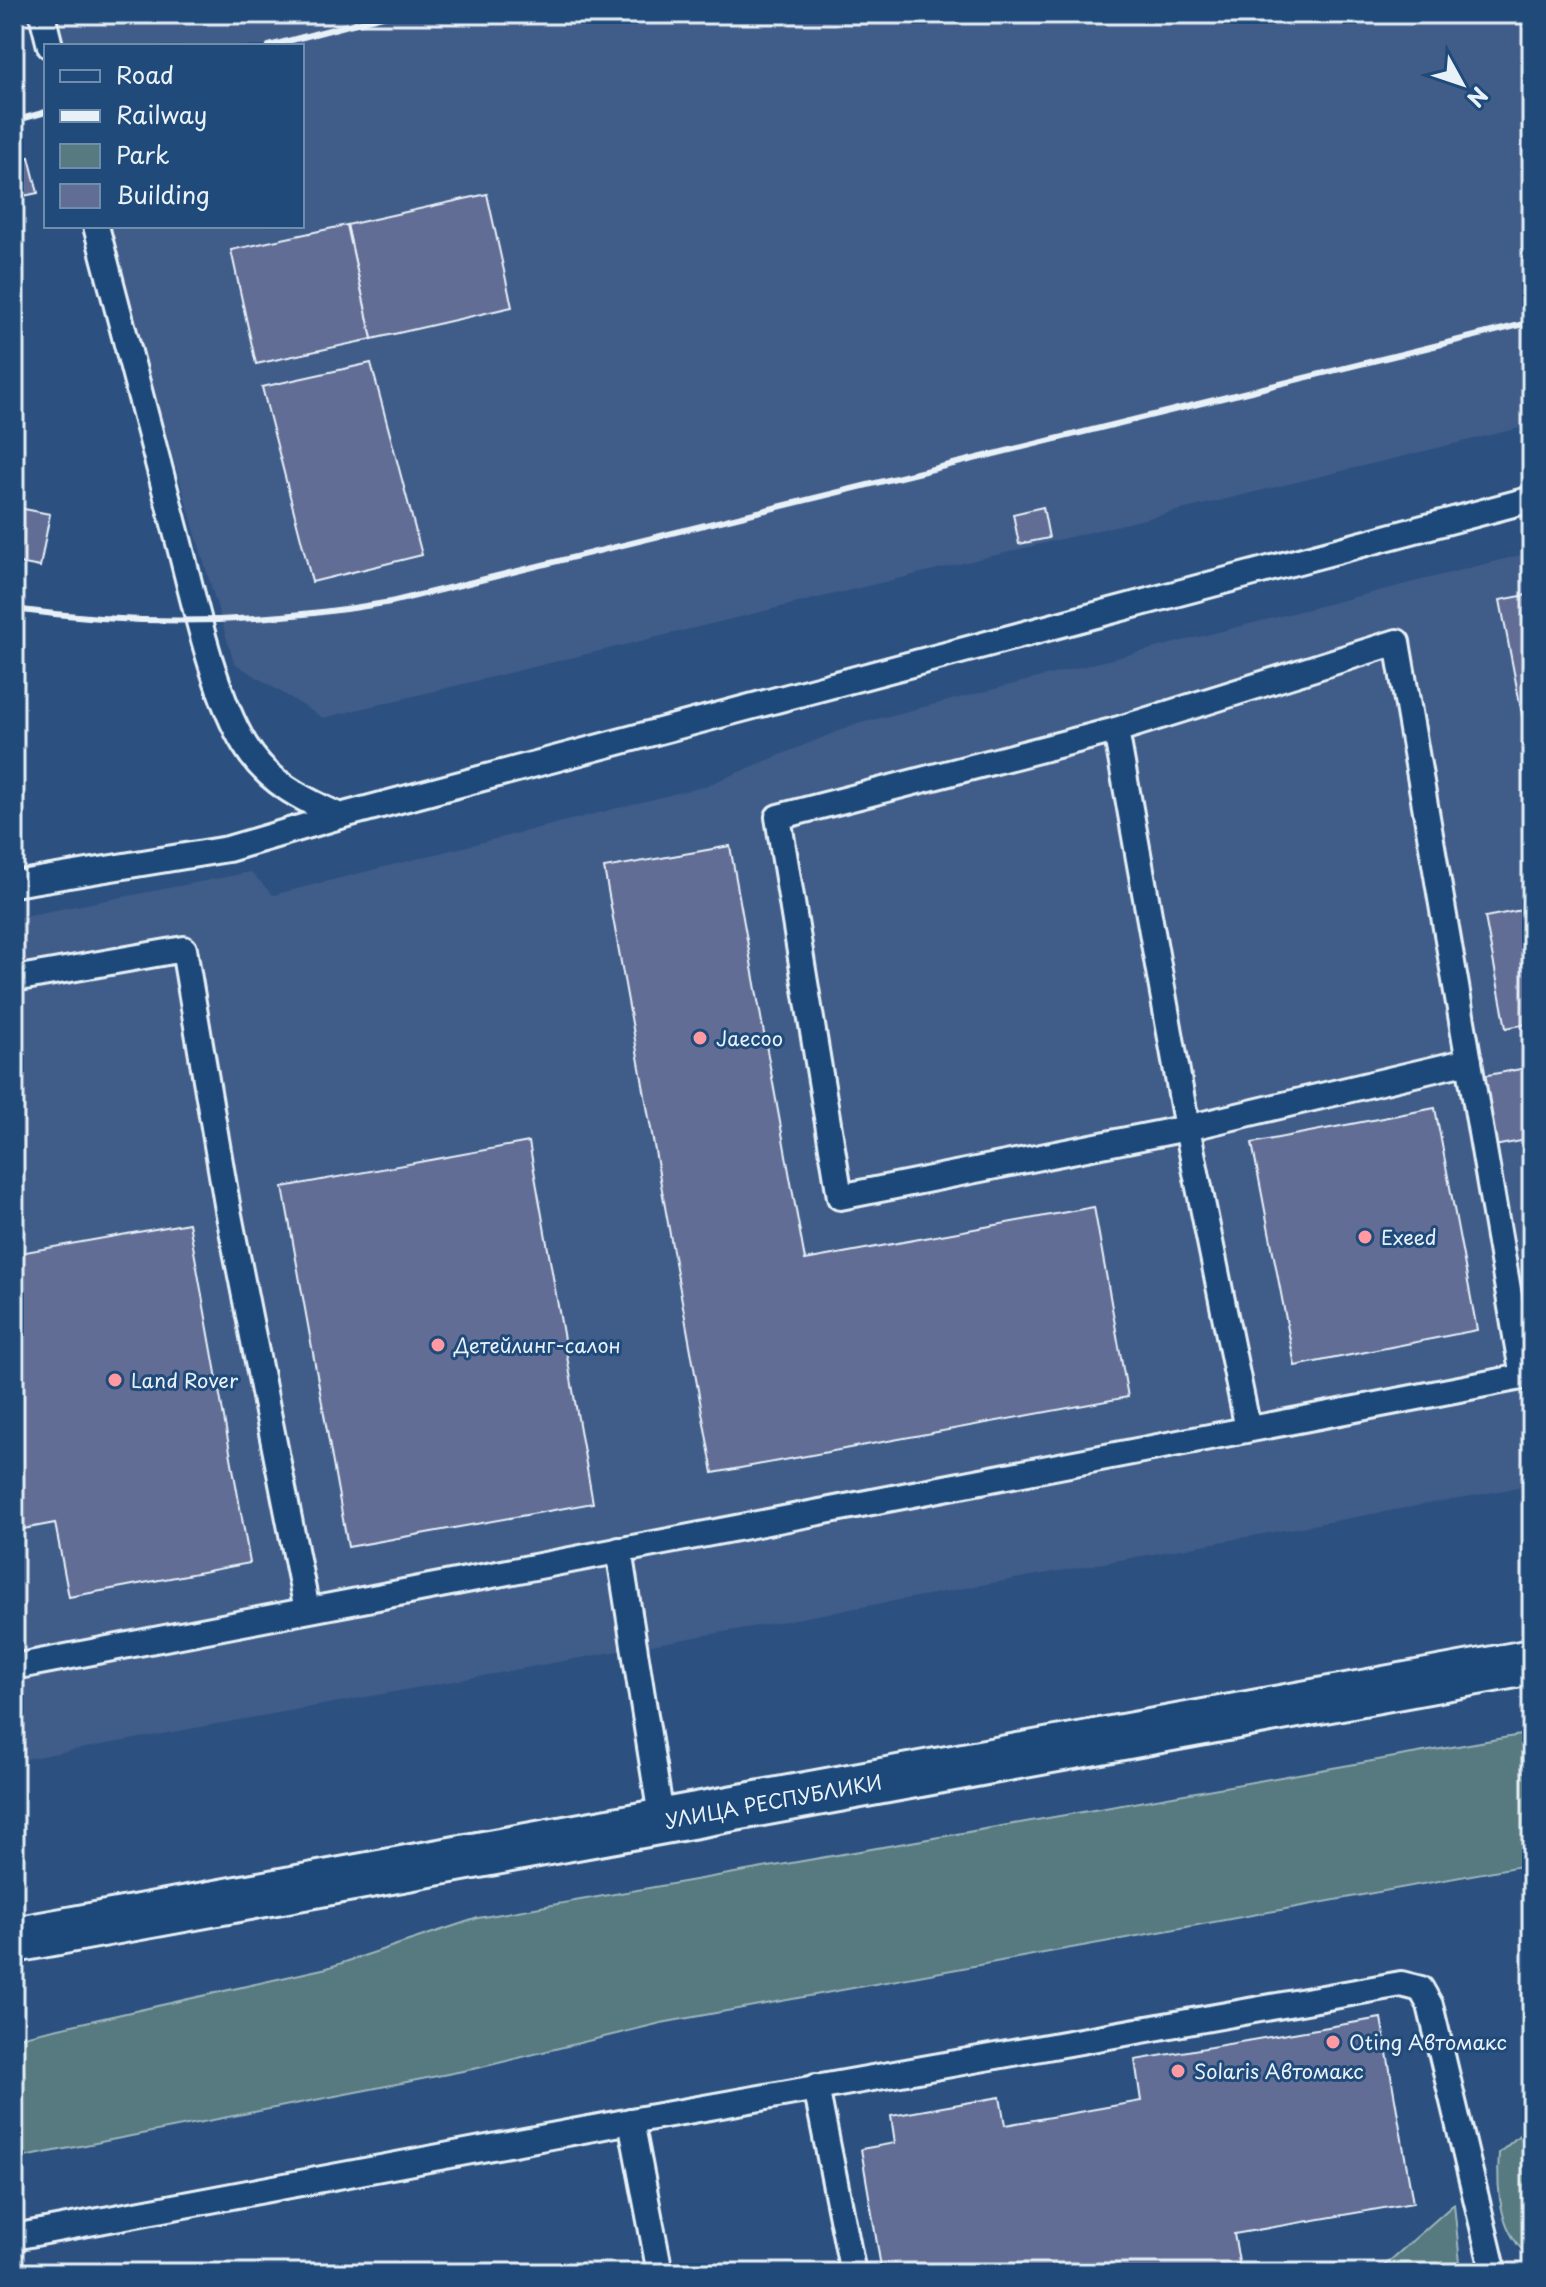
<svg xmlns="http://www.w3.org/2000/svg" width="1546" height="2287" viewBox="0 0 1546 2287" font-family="'Playpen Sans',sans-serif">
<style>
.built{fill:#3f5c89}
.green{fill:#567a80;stroke:#9fb6bc;stroke-width:2}
.building{fill:#626d96;stroke:#e8f1f8;stroke-width:2}
.lines{fill:none;stroke-linecap:round;stroke-linejoin:round}
.service-casing{stroke:#e8f1f8;stroke-width:30}
.primary-casing{stroke:#e8f1f8;stroke-width:50}
.service{stroke:#1f4a7a;stroke-width:24}
.primary{stroke:#1f4a7a;stroke-width:44}
.rail{stroke:#e8f1f8;stroke-width:6}
.poi-dot{fill:#ff9aa2;stroke:#1f4a7a;stroke-width:3}
.labels{text-anchor:middle;dominant-baseline:central;stroke-width:6;stroke-linejoin:round;paint-order:stroke}
.poi-label{font-size:20px;fill:#e8f1f8;stroke:#1f4a7a;text-anchor:start}
.street-label{font-size:20px;fill:#e8f1f8;stroke:#1f4a7a}
</style>
<rect width="100%" height="100%" fill="#2c5180"/>
<filter id="ink" filterUnits="userSpaceOnUse"><feTurbulence type="fractalNoise" baseFrequency=".0125" numOctaves="2"/><feDisplacementMap in="SourceGraphic" scale="16" xChannelSelector="R" yChannelSelector="G"/><feConvolveMatrix kernelMatrix="1 2 1 2 8 2 1 2 1" color-interpolation-filters="sRGB"/></filter>
<g filter="url(#ink)">
<!-- built -->
<g class="built">
<polygon points="41,14 1532,14 1532,425 323,718 234,663 104,226 302,226 302,46 50,46"/>
<polygon points="1532,552 1532,1485 14,1761 14,918 251,872 273,895 705,786 853,725"/>
</g>
<!-- green -->
<g class="green">
<polygon points="1532,1733 1532,1864 661,2023 478,2068 14,2159 14,2038 327,1968 478,1918"/>
<path d="M1532 2124V2259C1500 2234 1496 2192 1499 2153Z"/>
<polygon points="1454,2204 1461,2273 1376,2273"/>
</g>
<!-- building -->
<g class="building">
<polygon points="29,157 38,193 14,198 14,160"/>
<polygon points="487,194 512,307 372,339 347,225"/>
<polygon points="347,225 372,339 256,364 231,250"/>
<polygon points="371,363 422,555 312,582 262,387"/>
<polygon points="14,507 50,514 40,567 14,562"/>
<polygon points="1043,507 1049,538 1019,544 1013,514"/>
<polygon points="1532,594 1532,766 1500,600"/>
<polygon points="730,846 805,1260 1094,1207 1128,1397 713,1473 604,868"/>
<polygon points="1532,908 1532,1023 1506,1028 1485,917"/>
<polygon points="1532,1067 1532,1139 1494,1146 1482,1076"/>
<polygon points="1435,1108 1477,1330 1295,1366 1252,1143"/>
<polygon points="529,1142 593,1503 348,1547 283,1187"/>
<polygon points="189,1223 250,1563 69,1597 55,1523 18,1530 14,1506 14,1254"/>
<polygon points="1381,2018 1413,2203 1234,2234 1241,2273 882,2273 861,2149 895,2143 891,2116 1000,2097 1005,2125 1141,2101 1135,2060"/>
</g>
<g class="lines">
<!-- service casing -->
<g class="service-casing">
<g id="service">
<polyline points="42,14 50,46"/>
<path d="M96 226C124 332 151 438 179 543 194 601 214 695 245 745 267 782 302 799 340 816L1532 499"/>
<polyline points="1116,730 778,817 840,1197 1187,1128 1469,1061"/>
<polyline points="14,884 228,849 340,816"/>
<polyline points="14,979 184,949 228,1210 307,1610"/>
<polyline points="1248,1429 1187,1128 1116,730 1397,642 1523,1377"/>
<polyline points="619,1550 662,1823"/>
<polyline points="14,1667 1532,1375"/>
<polyline points="816,2087 853,2273"/>
<polyline points="631,2121 660,2273"/>
<polyline points="14,2237 631,2121 1401,1984 1421,1989 1430,2005 1494,2273"/>
</g>
</g>
<!-- primary casing -->
<g class="primary-casing">
<g id="primary">
<path id="s1" d="M14 1940 1532 1662"/>
</g>
</g>
<!-- service -->
<use href="#service" class="service"/>
<!-- primary -->
<use href="#primary" class="primary"/>
<!-- rail -->
<g class="rail">
<polyline points="269,46 390,14"/>
<polyline points="14,121 46,112"/>
<path d="M14 609C142 627 264 624 391 602L1532 322"/>
</g>
</g>
</g>
<!-- markers -->
<g class="poi-dot">
<circle cx="700" cy="1038" r="8"/>
<circle cx="1365" cy="1237" r="8"/>
<circle cx="438" cy="1345" r="8"/>
<circle cx="115" cy="1380" r="8"/>
<circle cx="1333" cy="2042" r="8"/>
<circle cx="1178" cy="2071" r="8"/>
</g>
<g class="labels">
<!-- poi labels -->
<g class="poi-label">
<text x="716" y="1038">Jaecoo</text>
<text x="1381" y="1237">Exeed</text>
<text x="454" y="1345">Детейлинг-салон</text>
<text x="131" y="1380">Land Rover</text>
<text x="1349" y="2042">Oting Автомакс</text>
<text x="1194" y="2071">Solaris Автомакс</text>
</g>
<!-- street labels -->
<g class="street-label">
<text stroke="none"><textPath href="#s1" startOffset="772">УЛИЦА РЕСПУБЛИКИ</textPath></text>
</g>
</g>
<!-- margin -->
<rect width="1546" height="2287" fill="none" stroke="#1f4a7a" stroke-width="48"/>
<rect x="24" y="24" width="1498" height="2239" fill="none" stroke="#e8f1f8" stroke-width="3" filter="url(#ink)"/>
<!-- legend -->
<rect x="44" y="44" width="260" height="184" fill="#1f4a7a" stroke="#6f8dac" stroke-width="2"/>
<rect x="60" y="70" width="40" height="12" fill="#1f4a7a" stroke="#6f8dac" stroke-width="2"/>
<text x="116" y="84" font-size="24" fill="#e8f1f8">Road</text>
<rect x="60" y="110" width="40" height="12" fill="#e8f1f8" stroke="#6f8dac" stroke-width="2"/>
<text x="116" y="124" font-size="24" fill="#e8f1f8">Railway</text>
<rect x="60" y="144" width="40" height="24" fill="#567a80" stroke="#6f8dac" stroke-width="2"/>
<text x="116" y="164" font-size="24" fill="#e8f1f8">Park</text>
<rect x="60" y="184" width="40" height="24" fill="#626d96" stroke="#6f8dac" stroke-width="2"/>
<text x="116" y="204" font-size="24" fill="#e8f1f8">Building</text>
<!-- north arrow -->
<g transform="translate(1462 84) rotate(130)" stroke="#1f4a7a" stroke-width="6" paint-order="stroke">
<path d="M0-6L14 30L0 20L-14 30Z" fill="#e8f1f8"/>
<text y="-12" font-size="22" font-weight="bold" text-anchor="middle" fill="#e8f1f8">N</text>
</g>
</svg>
